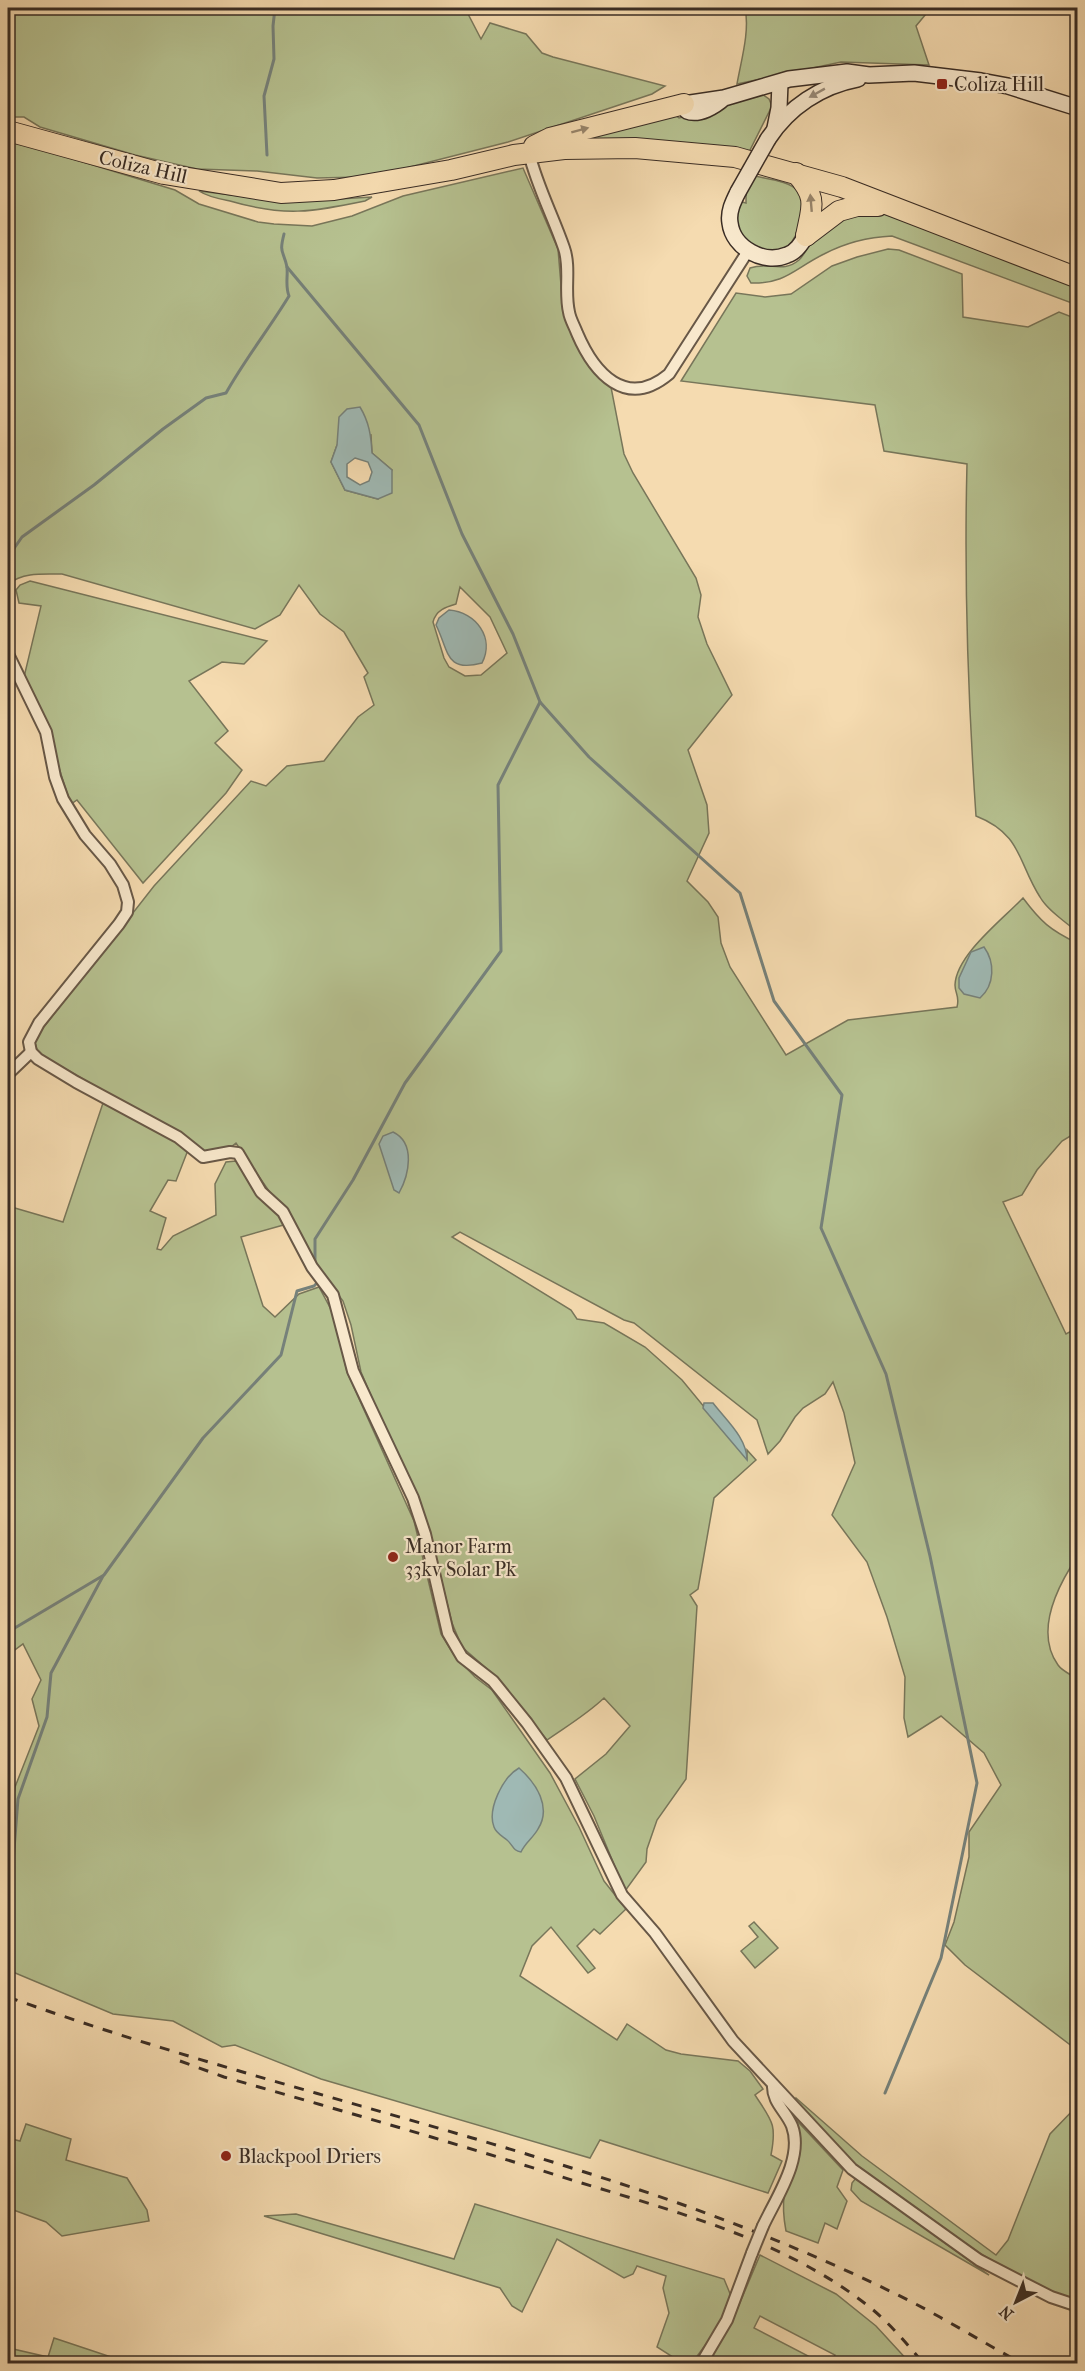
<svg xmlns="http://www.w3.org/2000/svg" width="1085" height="2371" viewBox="0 0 1085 2371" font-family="'IM FELL French Canon',serif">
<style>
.green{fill:#b6c190;stroke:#78765a;stroke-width:1.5;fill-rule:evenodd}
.water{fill:#9fb9b4;stroke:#76817a;stroke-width:1.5;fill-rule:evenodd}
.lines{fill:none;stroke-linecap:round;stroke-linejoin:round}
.stream{stroke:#76817a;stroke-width:3}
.street-casing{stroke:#685847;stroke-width:14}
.secondary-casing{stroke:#392c24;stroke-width:18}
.highway-casing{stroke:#392c24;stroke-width:22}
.street{stroke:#f8e8cc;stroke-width:10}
.secondary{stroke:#f8e8cc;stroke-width:15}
.highway{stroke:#f5dbb0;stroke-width:20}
.rail{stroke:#392c24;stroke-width:3;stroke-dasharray:10 10;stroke-linecap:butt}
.street-bridge-casing{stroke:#685847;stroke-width:14;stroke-linecap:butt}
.secondary-bridge-casing{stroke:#392c24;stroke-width:18;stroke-linecap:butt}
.street-bridge{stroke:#f8e8cc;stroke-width:10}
.secondary-bridge{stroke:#f8e8cc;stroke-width:15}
.oneway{fill:#988a78}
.oneway2{fill:#97846a}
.poi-dot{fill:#8f2418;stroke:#f8e8cc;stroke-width:2}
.labels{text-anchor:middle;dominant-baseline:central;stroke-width:4.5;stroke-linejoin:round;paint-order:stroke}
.poi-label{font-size:20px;fill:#392c24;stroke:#f8e8cc;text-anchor:start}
.street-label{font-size:20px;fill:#392c24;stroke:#f8e8cc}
</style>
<rect width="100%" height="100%" fill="#f5dbb0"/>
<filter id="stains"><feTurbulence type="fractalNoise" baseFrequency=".00333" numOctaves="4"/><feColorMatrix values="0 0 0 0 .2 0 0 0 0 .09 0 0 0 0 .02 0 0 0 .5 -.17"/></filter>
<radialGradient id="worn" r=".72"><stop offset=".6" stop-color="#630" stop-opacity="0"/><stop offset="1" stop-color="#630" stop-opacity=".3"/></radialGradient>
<!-- green -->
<g class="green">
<polygon points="8,8 467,8 466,10 481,39 490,23 526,34 542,53 553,57 665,86 652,94 508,142 402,169 361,177 317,178 257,171 197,169 135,155 40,127 24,117 8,117"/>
<path d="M745 8H931L916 26 929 65 841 62 737 84C741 61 750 31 745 8Z"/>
<polygon points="762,94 769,99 772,106 748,154 549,143 660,120 665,114 674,114 679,118 688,116"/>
<path d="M8 142 34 147 175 190 199 204 258 222 274 224 312 226 352 216 403 196 523 168 558 249 563 309 573 339 590 366 611 387 624 454 633 473 696 578 701 595 698 617 707 644 732 695 688 750 707 805 709 833 687 881 708 902 718 917 721 943 730 967 786 1055 848 1020 957 1007C960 996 955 994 955 985 956 955 1003 919 1023 898 1041 922 1050 930 1077 943V1132L1062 1141 1037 1170 1022 1195 1003 1202 1066 1334 1077 1328V1557C1057 1587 1034 1631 1058 1665 1062 1671 1072 1675 1077 1679V2050L965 1965 945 1945 954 1922 969 1857V1832L1001 1785 984 1753 941 1716 908 1737 904 1718 905 1677 887 1617 867 1562 832 1515 855 1463 844 1413 833 1382 825 1394 803 1408 795 1417 780 1441 768 1454 757 1420 634 1323 624 1320 460 1232 452 1237 571 1310 577 1319 604 1323 645 1347 682 1380 747 1459V1450L756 1460 714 1498 698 1589 690 1595 697 1606 686 1779 657 1820 647 1849 646 1862 625 1891 594 1816 575 1779 606 1754 630 1726 604 1698C586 1715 567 1726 547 1740L494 1675 462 1647 452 1623 430 1534 361 1372 351 1325 343 1301 318 1267 290 1215 271 1194 236 1143 231 1147 206 1153 152 1119 38 1053 35 1043 39 1033 154 886 251 781 266 786 287 766 324 761 358 717 374 705 364 677 368 673 344 632 320 614 299 585 280 615 255 629 62 574C42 574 24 572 8 584V555L11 551 8 548ZM371 435 372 453 392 470 378 499 345 490 331 462 337 445ZM460 587 490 617 507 653 481 675 465 676 449 667 444 658 433 622C436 610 446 607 456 604Z"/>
<path d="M755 176C767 179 790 181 798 191 810 206 798 244 781 251 759 259 731 236 734 214 734 210 737 205 738 201L746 203V193Z"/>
<path d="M199 191 289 202 372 197 365 201C311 212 285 217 230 201 220 199 208 197 199 191Z"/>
<path d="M871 209 1077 285V305L892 236C869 237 845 243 824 254 795 268 786 284 751 283L747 276 750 268C770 261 782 274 799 260 805 255 808 244 814 237 827 220 852 216 871 209Z"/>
<path d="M888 249 899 250 962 274 963 317 1028 327 1059 312 1077 319V932C1065 921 1048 911 1040 897 1018 863 1022 834 976 816 968 699 964 581 967 464L884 451 875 405 681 381 736 293 765 297 791 294 832 266 857 257Z"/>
<path d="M30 581 267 641 244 664 222 662 189 681 228 731 215 743 242 770 226 793 143 883 77 800 71 804C55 762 48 716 24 677L41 606 19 603 16 590 20 585Z"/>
<path d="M103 1103 172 1137 188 1150 176 1181 168 1180 150 1211 166 1218 157 1249 161 1250 173 1236 216 1215 215 1184 226 1162 236 1161 287 1224 241 1237 263 1306 275 1317 299 1294 319 1287 334 1315 347 1372 414 1521 441 1634 454 1655 475 1677 492 1690 550 1773 579 1827 604 1881 626 1909 600 1934 594 1929 577 1946 595 1968 588 1973 551 1927 532 1946 520 1976 617 2040 627 2024 666 2050 681 2054 738 2061 750 2071 763 2089 755 2095C772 2121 777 2124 771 2155L782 2161 768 2193 600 2140 590 2158 321 2079 235 2045 222 2047 173 2021 113 2014 8 1970V1838L15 1787 39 1726 32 1699 41 1680 23 1644 8 1655V1206L63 1222Z"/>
<polygon points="754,1922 778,1948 755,1968 741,1951 758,1937 749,1926"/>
<polygon points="796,2098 862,2156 996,2255 1008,2240 1050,2134 1077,2106 1077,2301 1043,2290 981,2254 862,2172 794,2101"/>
<path d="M785 2108 843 2170 837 2187 847 2201 837 2229 825 2223 818 2243 786 2231C779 2194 787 2183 800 2149Z"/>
<polygon points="26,2124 71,2139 66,2160 127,2178 147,2210 149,2221 62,2236 46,2222 8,2208 8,2138 20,2141"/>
<polygon points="856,2178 989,2275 861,2201 851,2190 852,2183"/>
<polygon points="475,2204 724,2279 731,2296 718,2328 692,2363 682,2363 657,2347 669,2313 663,2288 666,2276 637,2266 633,2274 624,2278 557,2239 522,2312 512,2306 500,2288 264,2216 296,2214 454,2259"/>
<polygon points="760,2255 836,2294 876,2326 910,2363 831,2363 835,2355 760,2316 754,2328 814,2359 812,2363 707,2364 736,2312"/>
<polygon points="54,2338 129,2363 11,2363 13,2349 48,2357"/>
</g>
<!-- water -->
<g class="water">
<path d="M360 407C369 422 371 435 372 453L392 470V493L378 499 345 490 331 462 337 445 339 417 347 409ZM355 458 368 462 372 472 369 481 360 485 347 477V464Z"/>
<path d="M449 610C476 612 495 638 482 663 445 673 449 651 436 625L439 618Z"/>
<path d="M984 947C995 962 995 985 980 998L964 994 959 988V978L971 952Z"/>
<path d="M393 1132C416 1143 409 1175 399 1193L394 1190 379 1144 383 1136Z"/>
<path d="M704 1403H713C726 1420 747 1438 747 1460L703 1408Z"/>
<path d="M519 1768C536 1783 552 1807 538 1829 533 1838 525 1843 521 1852 513 1851 513 1845 507 1840 502 1836 496 1833 494 1827 487 1809 503 1777 519 1768Z"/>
</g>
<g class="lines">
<!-- stream -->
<g class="stream">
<polyline points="267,155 264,96 274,59 273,26 275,8"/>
<polyline points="287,267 419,425 462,534 513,634 540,702 498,785 501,951 405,1083 353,1180 315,1239 315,1263"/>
<path d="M8 557 22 537 94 485 163 429 206 398 226 393C245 359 269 329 289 296 285 286 288 277 287 267 283 249 279 254 284 234"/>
<polyline points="540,702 589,757 740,893 774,1001 842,1095 821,1228 886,1374 930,1556 977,1783 941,1958 885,2093"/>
<polyline points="8,1632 104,1575 203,1438 281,1355 297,1291 314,1286 318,1282"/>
<polyline points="8,1906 10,1900 18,1799 47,1717 51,1673 103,1576"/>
</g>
<!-- street casing -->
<g class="street-casing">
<g id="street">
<path d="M529 153C537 186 553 216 564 248 571 268 564 291 569 312 570 319 574 325 577 333 594 373 626 410 669 374L748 251"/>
<polyline points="8,607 8,610"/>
<polyline points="8,654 46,732 55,777 63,799 85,835 110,864 123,885 128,902 127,912 119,924 39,1023 29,1042 31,1052 38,1059 76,1082 178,1137 203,1157 230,1152 238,1153 261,1192 283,1212 312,1267 333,1295 353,1371 413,1498 425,1534 448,1633 462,1657 493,1681 527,1723 566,1778 622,1895 655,1933 733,2041 852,2169 979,2260 1051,2297 1078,2306"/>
<polyline points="8,1074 31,1052"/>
<path d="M763 2226C776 2198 804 2158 792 2126 786 2111 772 2102 773 2085"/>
<polyline points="701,2364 727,2320 752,2253"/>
</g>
</g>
<!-- secondary casing -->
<g class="secondary-casing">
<g id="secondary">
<path d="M724 98C715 106 699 116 687 111L684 104 724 98 789 79 847 72 869 75 914 73 981 81 1008 86 1078 108"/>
<polyline points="775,128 779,108 780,83"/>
<path d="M768 139C789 107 821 86 858 79"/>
<path d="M738 192C733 202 728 212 730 223 733 248 764 265 787 255 796 252 801 244 806 236"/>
</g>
</g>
<!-- highway casing -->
<g class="highway-casing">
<g id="highway">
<polyline points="8,131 164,174 281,193 334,190 451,170 514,155 564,149 635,148 735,157 842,187 1078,278"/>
<polyline points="534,146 550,138 684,104"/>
<path d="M796 173C818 199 812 205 806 236"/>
<polyline points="806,236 839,211 857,206 878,206"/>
</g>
</g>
<!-- street -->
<use href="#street" class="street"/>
<!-- secondary -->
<use href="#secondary" class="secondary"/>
<!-- highway -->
<use href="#highway" class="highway"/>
<!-- rail -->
<g class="rail">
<path d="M8 1997C228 2076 457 2126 678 2203 757 2231 834 2263 908 2300 947 2320 984 2343 1023 2364"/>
<path d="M180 2061 224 2077C336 2109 448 2141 559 2176 664 2209 779 2236 867 2305 889 2322 906 2343 924 2364"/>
</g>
<!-- street-bridge casing -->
<g class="street-bridge-casing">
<polyline id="street-bridge" points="752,2253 763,2226"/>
</g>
<!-- secondary-bridge casing -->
<g class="secondary-bridge-casing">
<polyline id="secondary-bridge" points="738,192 768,139"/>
</g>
<!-- street-bridge -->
<use href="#street-bridge" class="street-bridge"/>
<!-- secondary-bridge -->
<use href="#secondary-bridge" class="secondary-bridge"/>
</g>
<!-- one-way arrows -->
<defs><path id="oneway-solid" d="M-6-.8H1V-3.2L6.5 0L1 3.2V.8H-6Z" transform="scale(1.5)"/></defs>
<use class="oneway" href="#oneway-solid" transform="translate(817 93) rotate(151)"/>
<g class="oneway2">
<use href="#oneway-solid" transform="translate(580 130) rotate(-15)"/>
<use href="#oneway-solid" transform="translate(811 203) rotate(-95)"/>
</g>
<!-- markers -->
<g class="poi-dot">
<rect x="936" y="78" width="12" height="12" rx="3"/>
<circle cx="393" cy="1557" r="6"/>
<circle cx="226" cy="2156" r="6"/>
</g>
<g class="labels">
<!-- poi labels -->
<g class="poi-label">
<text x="954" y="84">Coliza Hill</text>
<text x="405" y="1546">Manor Farm<tspan x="405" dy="23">33kv Solar Pk</tspan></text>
<text x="238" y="2156">Blackpool Driers</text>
</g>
<!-- street labels -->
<g class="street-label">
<text transform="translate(143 167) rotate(13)">Coliza Hill</text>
</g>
</g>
<!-- margin -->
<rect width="1085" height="2371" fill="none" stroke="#f5dbb0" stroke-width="30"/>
<rect x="9" y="9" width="1067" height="2353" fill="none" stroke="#392c24" stroke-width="3"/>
<rect x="15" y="15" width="1055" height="2341" fill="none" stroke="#392c24" stroke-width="1.5"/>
<!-- north arrow -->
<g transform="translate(1016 2302) rotate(222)" stroke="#f8e8cc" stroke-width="4.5" paint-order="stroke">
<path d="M0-4.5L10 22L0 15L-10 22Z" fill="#392c24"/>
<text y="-9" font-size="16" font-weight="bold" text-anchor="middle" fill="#392c24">N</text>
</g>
<rect width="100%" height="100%" filter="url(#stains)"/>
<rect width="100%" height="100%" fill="url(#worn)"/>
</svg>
